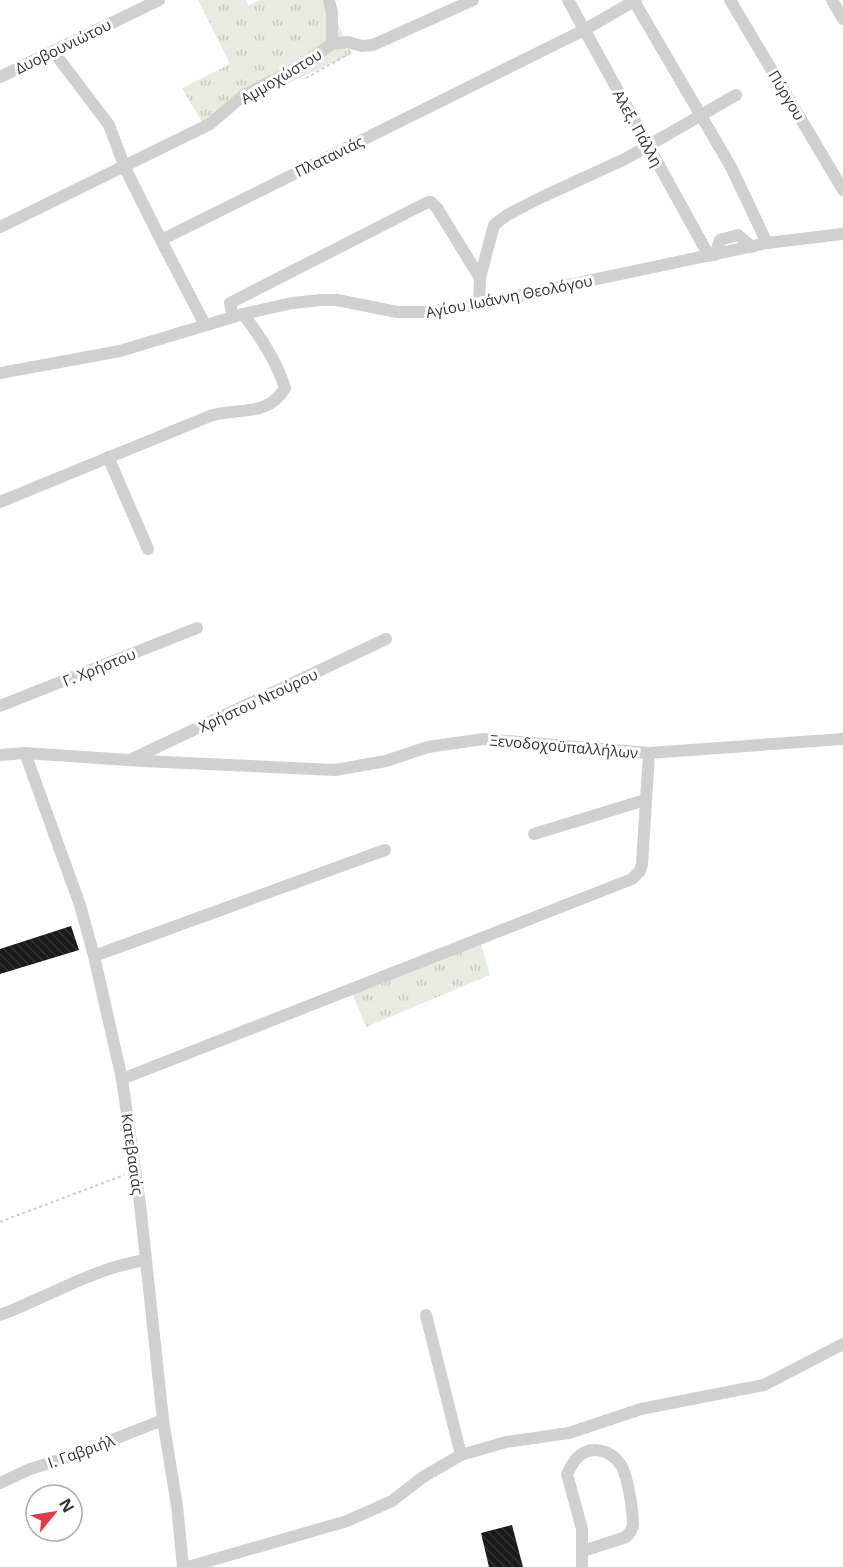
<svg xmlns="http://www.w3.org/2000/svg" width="843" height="1567" viewBox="0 0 843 1567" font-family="'Open Sans',sans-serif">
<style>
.grass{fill:url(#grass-tufts)}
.building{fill:url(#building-back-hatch)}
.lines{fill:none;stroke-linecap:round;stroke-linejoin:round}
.path{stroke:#cdcdcd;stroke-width:2;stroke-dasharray:3 3;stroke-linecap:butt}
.minor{stroke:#d0d0d0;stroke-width:12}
.labels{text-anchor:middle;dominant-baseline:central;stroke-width:6;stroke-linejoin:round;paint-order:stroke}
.street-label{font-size:15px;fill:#333;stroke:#fff}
</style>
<defs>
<pattern id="grass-tufts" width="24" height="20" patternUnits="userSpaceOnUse" patternTransform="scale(1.5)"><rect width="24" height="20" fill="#e6ecdf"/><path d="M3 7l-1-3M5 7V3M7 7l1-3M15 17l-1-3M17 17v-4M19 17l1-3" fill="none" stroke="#c6cbc0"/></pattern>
<pattern id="building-back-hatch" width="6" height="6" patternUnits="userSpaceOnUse" patternTransform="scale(1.5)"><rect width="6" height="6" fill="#1a1a1a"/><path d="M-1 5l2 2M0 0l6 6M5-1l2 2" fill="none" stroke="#333"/></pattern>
</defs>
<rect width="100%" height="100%" fill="#fff"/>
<!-- grass -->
<g class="grass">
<polygon points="198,0 246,0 248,5 260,0 327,0 352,54 202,122 182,88 230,64"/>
<polygon points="480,941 490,975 366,1027 352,993"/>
</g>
<!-- building -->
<g class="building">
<polygon points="71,926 79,950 0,974 0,949"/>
<polygon points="512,1525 523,1567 489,1567 481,1533"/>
</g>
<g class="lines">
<!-- path -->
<g class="path">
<polyline points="306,78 345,56"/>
<polyline points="0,1222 124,1175"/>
</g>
<!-- minor -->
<g class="minor">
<polyline points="329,0 332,13 332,44"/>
<polyline points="568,0 709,256"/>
<polyline points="730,0 843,190"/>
<polyline points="832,0 843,19"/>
<polyline points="634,1 731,167 767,243"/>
<polyline points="53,51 109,125 125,168 161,240"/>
<polyline points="0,77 159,0"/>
<polyline points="0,227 210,124 244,95 299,67 332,44 348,42 362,46 373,45 473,0"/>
<polyline points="715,255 720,240 738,235 752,247"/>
<polyline points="479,304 480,278 494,225 507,215 542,197 625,159 736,95"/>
<polyline points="233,317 230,303 428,202 431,202 437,208 480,278"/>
<polyline points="205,325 161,240 584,30 636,0"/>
<polyline points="0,373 120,351 243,314 292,303 321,300 337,300 397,312 430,312 479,304 767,243 843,234"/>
<polyline points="108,457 148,549"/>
<path d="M0 502 210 416C237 407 268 418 285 388 277 362 260 336 243 314"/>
<polyline points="0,706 197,628"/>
<polyline points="25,753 80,905 94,956 122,1079 140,1204 163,1420 177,1506 183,1567"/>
<polyline points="0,755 25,753 143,761 335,770 386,761 428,747 483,739 649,753 843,739"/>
<polyline points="132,759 386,639"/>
<polyline points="534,834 645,800"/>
<polyline points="94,956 385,850"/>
<polyline points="122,1079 632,879 640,871 642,864 649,753"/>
<path d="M0 1315C48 1297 96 1267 146 1260"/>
<polyline points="426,1315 461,1455"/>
<polyline points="0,1483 30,1469 66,1458 163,1420"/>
<polyline points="188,1567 347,1521 392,1501 423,1477 461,1455 506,1442 569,1433 641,1409 764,1385 843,1344"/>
<path d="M582 1567V1529L567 1474C570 1469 573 1462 577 1458 591 1444 611 1450 621 1465 628 1477 633 1511 633 1525 632 1530 630 1533 626 1537L583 1551"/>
</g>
</g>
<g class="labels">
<!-- street labels -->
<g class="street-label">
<text transform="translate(63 46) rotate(-26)">Δυοβουνιώτου</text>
<text transform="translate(281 76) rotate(-31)">Αμμοχώστου</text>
<text transform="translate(787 95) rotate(59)">Πύργου</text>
<text transform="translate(638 128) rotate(61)">Αλεξ. Πάλλη</text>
<text transform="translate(329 156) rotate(-26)">Πλατανιάς</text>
<text transform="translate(509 296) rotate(-11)">Αγίου Ιωάννη Θεολόγου</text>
<text transform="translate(99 667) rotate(-22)">Γ. Χρήστου</text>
<text transform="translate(258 700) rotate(-25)">Χρήστου Ντούρου</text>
<text transform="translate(564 746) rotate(5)">Ξενοδοχοϋπαλλήλων</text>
<text transform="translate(133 1154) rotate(82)">Κατεβασιάς</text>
<text transform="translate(81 1451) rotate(-20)">Ι. Γαβριήλ</text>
</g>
</g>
<!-- north arrow -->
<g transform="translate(54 1513) rotate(60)"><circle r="28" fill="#ffffff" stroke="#adadad" stroke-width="1.5"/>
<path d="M0-4.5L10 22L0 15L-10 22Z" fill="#e63946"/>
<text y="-9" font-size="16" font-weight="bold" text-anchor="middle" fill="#333333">N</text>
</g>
</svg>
